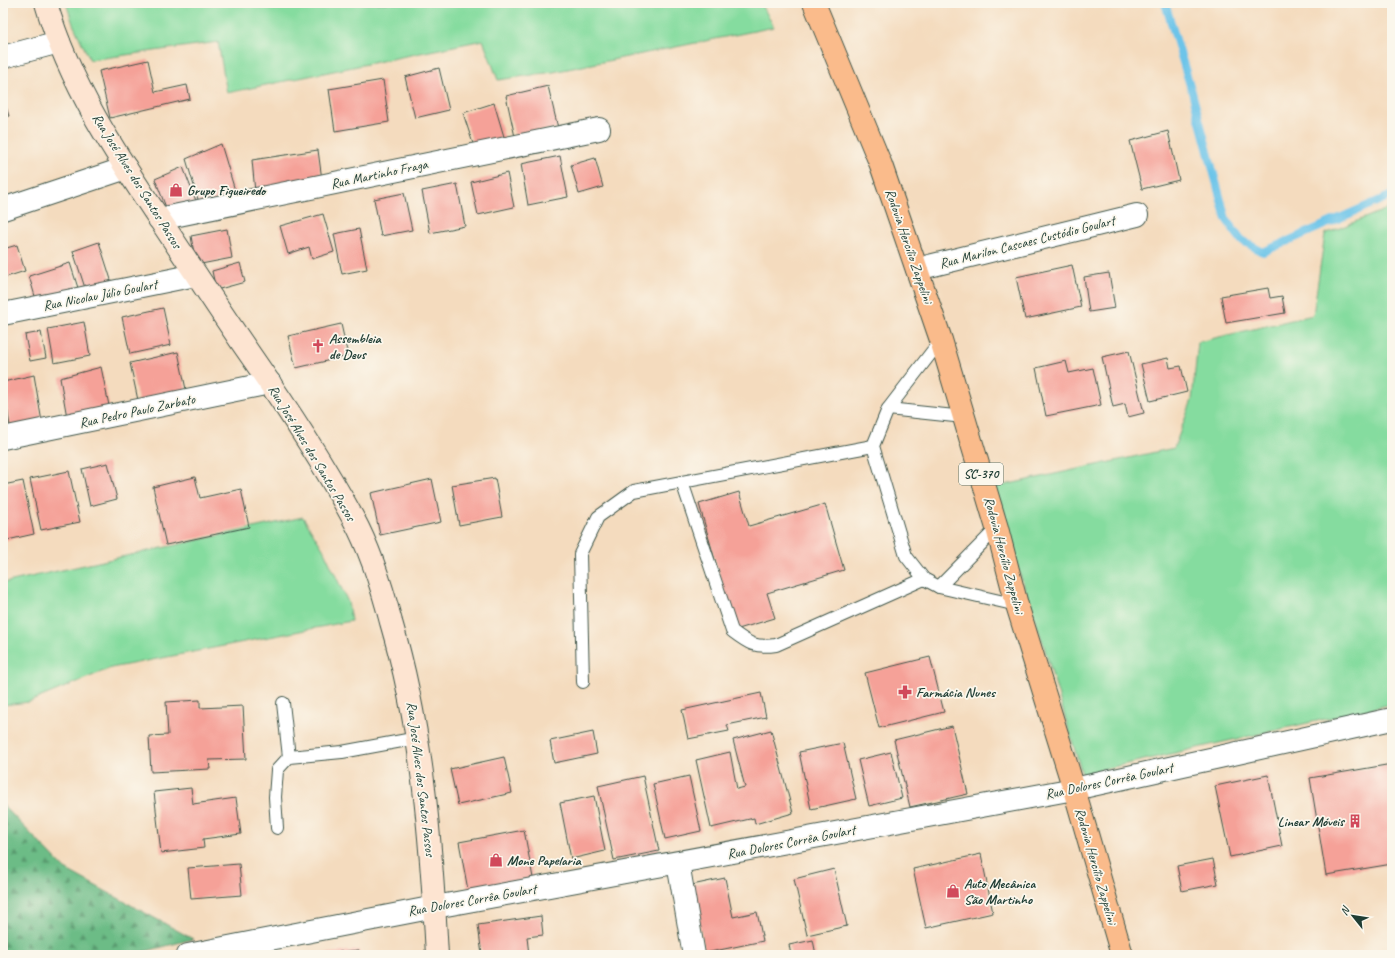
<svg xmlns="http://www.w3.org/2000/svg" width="1395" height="958" viewBox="0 0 1395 958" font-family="Caveat,sans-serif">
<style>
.grass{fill:#85dc9f;stroke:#528c6a}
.forest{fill:url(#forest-firs);stroke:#467c5d}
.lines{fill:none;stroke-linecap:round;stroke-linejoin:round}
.stream{stroke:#6cc4e9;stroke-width:8}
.building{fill:#f5a198}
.lane-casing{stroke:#3f5549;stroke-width:14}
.street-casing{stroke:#3f5549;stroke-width:24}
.secondary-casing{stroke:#3f5549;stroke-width:24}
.primary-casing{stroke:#3f5549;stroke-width:24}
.lane{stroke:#fff;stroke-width:12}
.street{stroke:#fff;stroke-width:22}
.secondary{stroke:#fde4d1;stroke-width:22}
.primary{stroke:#fabb8b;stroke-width:22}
.labels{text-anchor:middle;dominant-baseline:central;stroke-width:3.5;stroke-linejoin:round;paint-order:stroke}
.shield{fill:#fbf7ec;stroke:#61756b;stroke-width:1}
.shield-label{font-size:13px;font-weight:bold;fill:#1f3d34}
.street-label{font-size:14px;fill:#1f3d34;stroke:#fbf7ec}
.poi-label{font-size:14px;font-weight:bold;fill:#1f3d34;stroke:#fbf7ec;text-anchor:start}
</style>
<defs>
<pattern id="forest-firs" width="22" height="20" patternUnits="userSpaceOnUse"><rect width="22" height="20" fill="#6cbc86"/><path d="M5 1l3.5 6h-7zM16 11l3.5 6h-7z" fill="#589a6e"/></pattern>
</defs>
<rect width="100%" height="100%" fill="#fbf7ec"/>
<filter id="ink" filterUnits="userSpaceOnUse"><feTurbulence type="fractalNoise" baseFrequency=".025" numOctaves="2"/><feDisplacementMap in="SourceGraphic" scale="8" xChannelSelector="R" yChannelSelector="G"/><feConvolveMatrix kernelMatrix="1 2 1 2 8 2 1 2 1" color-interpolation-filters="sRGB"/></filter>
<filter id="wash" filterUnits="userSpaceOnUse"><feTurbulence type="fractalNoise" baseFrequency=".012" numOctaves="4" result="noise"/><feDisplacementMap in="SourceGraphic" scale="16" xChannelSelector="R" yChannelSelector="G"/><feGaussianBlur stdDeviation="0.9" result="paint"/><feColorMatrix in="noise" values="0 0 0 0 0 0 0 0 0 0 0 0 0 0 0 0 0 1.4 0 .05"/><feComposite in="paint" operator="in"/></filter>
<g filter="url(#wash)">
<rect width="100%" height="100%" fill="#f4dbbe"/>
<!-- grass -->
<g class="grass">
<polygon points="66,3 761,3 774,27 553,72 498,80 483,40 227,93 218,42 90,60 73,24"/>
<polygon points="1392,207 1392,704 1082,774 1043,643 991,488 1174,448 1192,400 1198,342 1313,315 1325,234"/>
<polygon points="303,517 323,549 348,602 351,621 111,668 29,702 3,705 3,583"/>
</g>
<!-- forest -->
<polygon class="forest" points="3,805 65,869 193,939 131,955 3,955"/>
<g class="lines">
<!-- stream -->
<polyline class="stream" points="1165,3 1192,92 1226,219 1241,240 1263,252 1392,195"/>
</g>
<g id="blocks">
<!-- building -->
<g class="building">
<polygon points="148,60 155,92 187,85 190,99 110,118 99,71"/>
<polygon points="439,68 449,110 415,118 405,77"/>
<polygon points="383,80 389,122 335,131 329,89"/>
<polygon points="548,86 558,128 515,137 506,96"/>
<polygon points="3,97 9,116 3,117"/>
<polygon points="494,103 505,140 475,150 463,113"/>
<polygon points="1168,131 1179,180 1142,189 1130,141"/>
<polygon points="221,144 236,194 200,206 186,159"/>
<polygon points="318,150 322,180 255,192 252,160"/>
<polygon points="560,156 568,197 528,205 521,164"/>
<polygon points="595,158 603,187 579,194 571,165"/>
<polygon points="183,167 198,206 167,210 155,179"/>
<polygon points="507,173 514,207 478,215 471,182"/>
<polygon points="457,184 465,226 430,233 422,191"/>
<polygon points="404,193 412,230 381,236 374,199"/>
<polygon points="323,214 334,252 312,259 309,247 288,254 280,226"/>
<polygon points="227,229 232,258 196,265 191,236"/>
<polygon points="359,229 367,269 342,274 334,234"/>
<polygon points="99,242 113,286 86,291 73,251"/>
<polygon points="17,245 25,271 3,278 3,249"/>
<polygon points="70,263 79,291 37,303 29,276"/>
<polygon points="240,263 245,282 216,290 212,271"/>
<polygon points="1072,265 1081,307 1025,319 1016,277"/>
<polygon points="1109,273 1115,308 1089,312 1084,277"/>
<polygon points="1268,288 1270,298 1282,296 1285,313 1226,323 1221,296"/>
<polygon points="163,308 171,345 130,354 122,317"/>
<polygon points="84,322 90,356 54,363 48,329"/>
<polygon points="341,324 348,356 296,368 288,336"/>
<polygon points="41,332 46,358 30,361 25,335"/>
<polygon points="1129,351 1144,413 1128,417 1125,404 1113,407 1102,357"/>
<polygon points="178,352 187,394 139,405 130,363"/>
<polygon points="1168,358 1170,368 1181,366 1187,392 1150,401 1141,364"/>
<polygon points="1066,361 1069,373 1093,368 1101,405 1046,416 1036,368"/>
<polygon points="101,367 111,415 68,423 60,378"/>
<polygon points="34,375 42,422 10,426 3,382"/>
<polygon points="108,463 117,499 90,506 82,469"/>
<polygon points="69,471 80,522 41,530 30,479"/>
<polygon points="195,477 200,498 241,489 249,527 166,545 153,487"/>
<polygon points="495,478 502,517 459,525 452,485"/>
<polygon points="432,479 441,522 380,535 371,493"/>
<polygon points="23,481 34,534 3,541 3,485"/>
<polygon points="739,492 749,526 825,504 844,570 767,593 775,618 735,630 699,504"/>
<polygon points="930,657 944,712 879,728 865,673"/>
<polygon points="761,693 766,717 727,725 729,731 688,739 682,710"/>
<polygon points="200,700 200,708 243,706 246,759 209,760 210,769 151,772 149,736 168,735 166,702"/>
<polygon points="952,726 968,794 910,807 894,740"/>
<polygon points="771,730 793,813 755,824 754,818 711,828 696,760 730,752 737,789 745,787 733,740"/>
<polygon points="593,732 597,754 554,763 550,741"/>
<polygon points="843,743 856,799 811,809 799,752"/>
<polygon points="891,752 902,798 869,806 858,760"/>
<polygon points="504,757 512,793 458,805 450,769"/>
<polygon points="1392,764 1392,864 1326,875 1310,778"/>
<polygon points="1268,775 1282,846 1230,857 1215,786"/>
<polygon points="643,776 659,851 614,860 598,786"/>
<polygon points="689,776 701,831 665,839 653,784"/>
<polygon points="191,788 193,804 236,798 241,834 203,839 204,848 161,853 154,792"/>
<polygon points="594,796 605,851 571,859 560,803"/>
<polygon points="524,830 533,878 468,890 459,842"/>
<polygon points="981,854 993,913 926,928 913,869"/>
<polygon points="1213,859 1218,884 1182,891 1177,866"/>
<polygon points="239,864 242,895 191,899 188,868"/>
<polygon points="834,869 847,926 807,935 794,879"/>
<polygon points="725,878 733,917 757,912 763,941 705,953 692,885"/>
<polygon points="541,916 543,935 527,937 529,955 482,955 478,925"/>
<polygon points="813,940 816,955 791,955 789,945"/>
<polygon points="359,950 359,955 321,955 321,954"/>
</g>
</g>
</g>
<g filter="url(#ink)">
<use href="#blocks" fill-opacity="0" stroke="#3f5549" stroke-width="1"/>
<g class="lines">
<!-- lane casing -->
<g class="lane-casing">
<g id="lane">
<polyline points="941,340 888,409 873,446 906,556 924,579 939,587 1017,605"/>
<polyline points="888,409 964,417"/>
<path d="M682 482 732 631C748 643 754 648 776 645L924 579"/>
<polyline points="939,587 997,528"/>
<polyline points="583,682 580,554 598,517 634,491 873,446"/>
<polyline points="283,703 289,757"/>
<polyline points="277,828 275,797 277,770 289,757 342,752 418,738"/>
</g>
</g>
<!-- street casing -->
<g class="street-casing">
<g id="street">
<polyline points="3,57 59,42"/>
<polyline points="3,209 126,168"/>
<polyline points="159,219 599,129"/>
<polyline points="917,269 1137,215"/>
<polyline points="3,314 196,275"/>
<polyline points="3,438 270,383"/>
<polyline points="678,863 694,955"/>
<polyline points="188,955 435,907 1074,789 1392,719"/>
</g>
</g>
<!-- secondary casing -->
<g class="secondary-casing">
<path id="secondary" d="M46 3C69 84 117 156 164 226 192 268 220 311 249 353 286 406 322 461 353 518 370 549 382 587 391 622 423 731 431 842 437 955"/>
</g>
<!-- primary casing -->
<g class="primary-casing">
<polyline id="primary" points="814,3 881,165 941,340 997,528 1017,605 1074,789 1122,955"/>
</g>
<!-- lane -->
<use href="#lane" class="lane"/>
<!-- street -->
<use href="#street" class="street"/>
<!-- secondary -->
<use href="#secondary" class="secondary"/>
<!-- primary -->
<use href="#primary" class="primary"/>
</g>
</g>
<!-- icons -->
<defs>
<g id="shop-bare" transform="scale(1.08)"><path d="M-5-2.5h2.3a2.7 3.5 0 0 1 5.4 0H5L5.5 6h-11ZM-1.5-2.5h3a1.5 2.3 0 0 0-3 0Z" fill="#d1495b" stroke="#fbf7ec" stroke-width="2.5" paint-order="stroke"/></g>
<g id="church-bare" transform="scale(1.08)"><path d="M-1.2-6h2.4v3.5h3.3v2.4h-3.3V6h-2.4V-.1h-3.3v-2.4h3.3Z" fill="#d1495b" stroke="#fbf7ec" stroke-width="2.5" paint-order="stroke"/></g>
<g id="pharmacy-bare" transform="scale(1.08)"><path d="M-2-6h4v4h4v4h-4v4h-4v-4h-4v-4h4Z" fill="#d1495b" stroke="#fbf7ec" stroke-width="2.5" paint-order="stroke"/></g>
<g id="building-bare" transform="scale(1.08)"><path d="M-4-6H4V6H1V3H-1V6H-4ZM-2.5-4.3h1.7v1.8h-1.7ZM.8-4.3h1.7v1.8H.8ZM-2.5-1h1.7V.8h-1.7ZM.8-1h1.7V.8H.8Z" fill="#d1495b" stroke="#fbf7ec" stroke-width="2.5" paint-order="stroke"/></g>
</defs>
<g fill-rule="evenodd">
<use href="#shop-bare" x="176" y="190"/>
<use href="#church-bare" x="318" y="346"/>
<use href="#pharmacy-bare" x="905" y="692"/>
<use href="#building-bare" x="1355" y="821"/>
<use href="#shop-bare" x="496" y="860"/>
<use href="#shop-bare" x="953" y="891"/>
</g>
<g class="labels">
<!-- shield labels -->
<rect class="shield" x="959" y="463" width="44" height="22" rx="3"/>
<g class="shield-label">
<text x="981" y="474">SC-370</text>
</g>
<!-- street labels -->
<g class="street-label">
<text transform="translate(379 174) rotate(-12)">Rua Martinho Fraga</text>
<text transform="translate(137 181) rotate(58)">Rua José Alves dos Santos Passos</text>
<text transform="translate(1027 242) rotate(-14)">Rua Marilon Cascaes Custódio Goulart</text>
<text transform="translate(909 246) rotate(71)">Rodovia Hercílio Zappelini</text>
<text transform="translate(100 295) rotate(-11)">Rua Nicolau Júlio Goulart</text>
<text transform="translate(137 411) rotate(-12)">Rua Pedro Paulo Zarbato</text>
<text transform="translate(312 453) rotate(59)">Rua José Alves dos Santos Passos</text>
<text transform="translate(1004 555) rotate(75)">Rodovia Hercílio Zappelini</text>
<text transform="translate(421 779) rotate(83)">Rua José Alves dos Santos Passos</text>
<text transform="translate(1109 781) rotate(-12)">Rua Dolores Corrêa Goulart</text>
<text transform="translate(791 842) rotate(-11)">Rua Dolores Corrêa Goulart</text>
<text transform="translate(1096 866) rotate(74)">Rodovia Hercílio Zappelini</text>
<text transform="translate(472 900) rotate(-10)">Rua Dolores Corrêa Goulart</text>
</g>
<!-- poi labels -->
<g class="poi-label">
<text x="187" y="190">Grupo Figueiredo</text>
<text x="329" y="338">Assembleia<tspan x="329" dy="16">de Deus</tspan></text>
<text x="916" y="692">Farmácia Nunes</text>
<text x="1344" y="821" text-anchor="end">Linear Móveis</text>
<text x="507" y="860">Mone Papelaria</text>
<text x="964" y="883">Auto Mecânica<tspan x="964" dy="16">São Martinho</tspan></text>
</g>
</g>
<!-- margin -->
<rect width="1395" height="958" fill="none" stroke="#fbf7ec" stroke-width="16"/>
<!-- north arrow -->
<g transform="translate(1353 916) rotate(300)" stroke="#fbf7ec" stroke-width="3" paint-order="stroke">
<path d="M0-3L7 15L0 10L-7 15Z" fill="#1f3d34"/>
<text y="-6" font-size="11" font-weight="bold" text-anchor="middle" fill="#1f3d34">N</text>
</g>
</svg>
